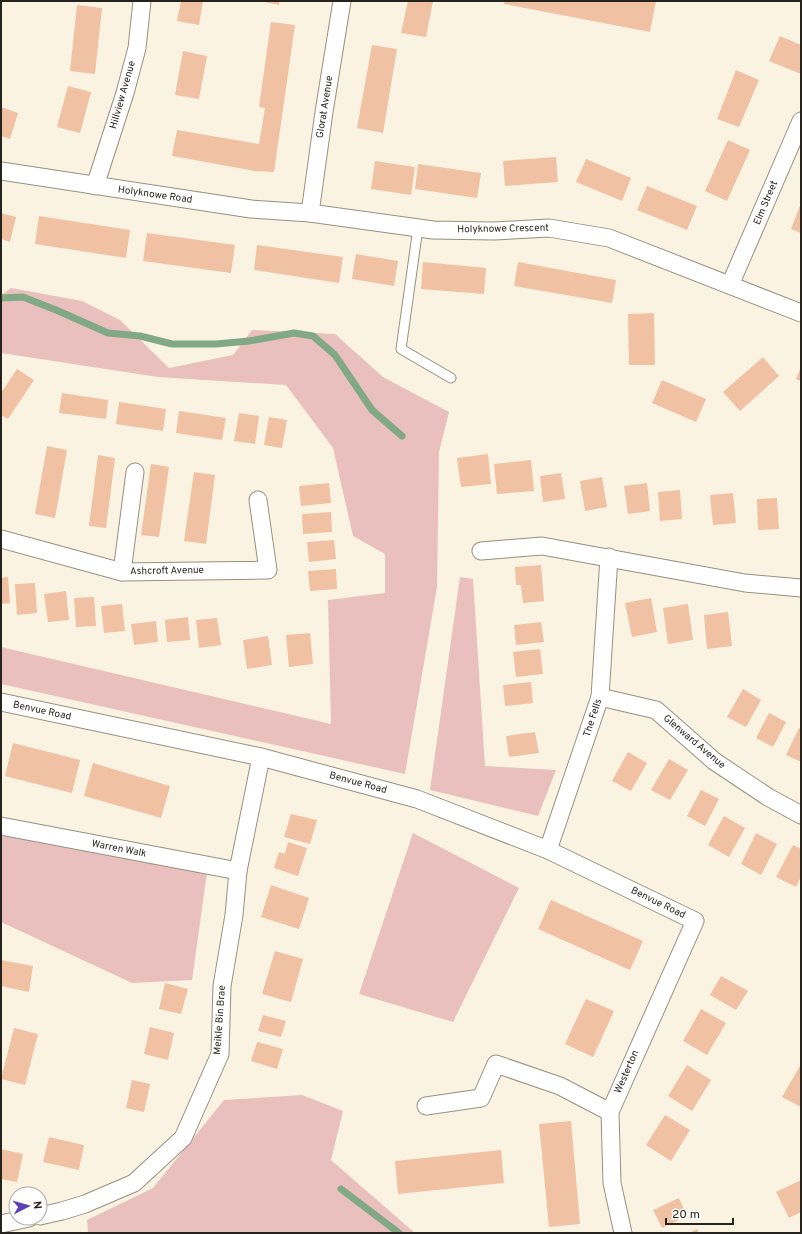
<svg xmlns="http://www.w3.org/2000/svg" width="802" height="1234" viewBox="0 0 802 1234" font-family="Overpass,sans-serif">
<style>
.green{fill:#e9c0be}
.lines{fill:none;stroke-linecap:round;stroke-linejoin:round}
.stream{stroke:#81a985;stroke-width:7}
.building{fill:#f1c1a4}
.service-casing{stroke:#979081;stroke-width:11}
.minor-casing{stroke:#979081;stroke-width:19}
.service{stroke:#fff;stroke-width:9}
.minor{stroke:#fff;stroke-width:17}
.labels{text-anchor:middle;dominant-baseline:central;stroke-width:3;stroke-linejoin:round;paint-order:stroke}
.street-label{font-size:10px;fill:#26231d;stroke:#fff}
</style>
<rect width="100%" height="100%" fill="#fbf3e2"/>
<!-- green -->
<g class="green">
<polygon points="11,288 82,301 120,320 169,368 233,355 252,330 335,334 383,377 449,412 439,452 437,587 405,774 1,684 1,647 331,724 328,600 385,593 385,554 353,536 333,448 286,385 158,377 1,353 1,295"/>
<polygon points="460,577 473,579 485,766 556,770 538,816 430,790"/>
<polygon points="1,826 208,865 192,980 132,983 1,922"/>
<polygon points="413,833 519,888 453,1022 359,994"/>
<polygon points="302,1095 343,1111 331,1160 415,1233 88,1233 87,1220 153,1188 224,1100"/>
</g>
<g class="lines">
<!-- stream -->
<g class="stream">
<polyline points="1,298 23,297 56,310 108,333 140,336 172,344 216,344 249,341 294,333 313,336 335,355 372,410 402,436"/>
<polyline points="341,1189 399,1233"/>
</g>
</g>
<!-- building -->
<g class="building">
<polygon points="181,1 203,1 199,25 177,21"/>
<polygon points="259,1 280,1 279,5"/>
<polygon points="408,1 433,1 426,37 401,33"/>
<polygon points="505,1 656,1 650,32 504,4"/>
<polygon points="77,5 102,8 95,74 70,71"/>
<polygon points="271,22 295,25 274,172 255,171 172,156 177,130 259,144 265,108 259,107"/>
<polygon points="780,36 801,45 801,74 769,61"/>
<polygon points="372,45 397,49 383,133 357,128"/>
<polygon points="183,51 207,56 199,99 175,95"/>
<polygon points="736,70 759,80 739,127 717,119"/>
<polygon points="68,86 91,92 80,133 57,127"/>
<polygon points="1,107 18,113 10,139 1,136"/>
<polygon points="728,140 750,150 727,201 705,191"/>
<polygon points="556,157 558,182 505,186 503,161"/>
<polygon points="586,159 631,178 622,201 576,182"/>
<polygon points="375,161 415,167 411,195 371,189"/>
<polygon points="418,164 481,173 477,198 415,189"/>
<polygon points="647,186 697,206 687,230 637,210"/>
<polygon points="801,203 801,233 791,229"/>
<polygon points="1,213 16,217 10,242 1,239"/>
<polygon points="39,216 130,230 126,258 35,244"/>
<polygon points="147,233 235,245 231,273 143,261"/>
<polygon points="257,245 343,257 339,283 254,270"/>
<polygon points="356,254 398,261 394,286 352,279"/>
<polygon points="423,262 486,268 484,294 421,289"/>
<polygon points="518,262 616,280 612,303 514,286"/>
<polygon points="654,313 655,365 629,365 628,314"/>
<polygon points="763,357 779,376 740,411 723,392"/>
<polygon points="801,367 801,381 796,379"/>
<polygon points="17,369 34,380 8,419 1,415 1,393"/>
<polygon points="662,380 706,399 696,422 652,403"/>
<polygon points="62,393 108,400 106,419 59,413"/>
<polygon points="119,402 166,409 163,431 116,424"/>
<polygon points="179,411 226,418 222,440 176,433"/>
<polygon points="239,413 259,416 255,444 234,441"/>
<polygon points="269,417 287,420 282,448 264,445"/>
<polygon points="47,446 67,450 55,518 35,514"/>
<polygon points="488,454 491,484 461,487 457,458"/>
<polygon points="98,455 115,458 106,528 89,526"/>
<polygon points="531,460 534,491 497,494 494,464"/>
<polygon points="151,464 169,467 159,537 141,535"/>
<polygon points="194,472 215,475 206,544 184,541"/>
<polygon points="561,473 565,499 543,502 540,476"/>
<polygon points="602,477 607,507 585,511 580,481"/>
<polygon points="329,483 331,503 301,506 299,486"/>
<polygon points="647,483 650,511 628,514 624,486"/>
<polygon points="680,490 682,519 660,521 658,492"/>
<polygon points="733,493 736,523 713,525 710,495"/>
<polygon points="777,498 779,529 758,530 757,499"/>
<polygon points="331,512 332,532 303,534 302,514"/>
<polygon points="334,540 336,559 309,562 307,542"/>
<polygon points="541,565 544,601 523,603 521,585 516,585 515,567"/>
<polygon points="336,569 337,589 310,591 308,571"/>
<polygon points="8,577 10,603 1,604 1,578"/>
<polygon points="35,583 37,613 17,615 15,584"/>
<polygon points="66,591 69,620 48,622 44,594"/>
<polygon points="94,597 96,626 76,627 74,598"/>
<polygon points="651,598 657,632 632,637 625,603"/>
<polygon points="122,604 125,631 104,633 101,606"/>
<polygon points="688,604 693,640 668,644 663,608"/>
<polygon points="728,612 732,646 707,649 704,615"/>
<polygon points="188,617 190,640 167,642 165,620"/>
<polygon points="217,618 221,645 199,648 196,620"/>
<polygon points="156,621 158,642 134,645 131,624"/>
<polygon points="541,622 544,642 516,645 514,625"/>
<polygon points="310,633 313,664 289,667 286,635"/>
<polygon points="268,636 272,665 247,669 243,640"/>
<polygon points="540,649 543,674 516,677 513,652"/>
<polygon points="531,682 533,703 505,706 503,685"/>
<polygon points="743,689 761,700 746,727 727,717"/>
<polygon points="769,713 786,722 773,747 756,738"/>
<polygon points="799,728 801,729 801,762 786,755"/>
<polygon points="535,732 539,753 509,757 506,736"/>
<polygon points="13,743 80,760 72,793 5,776"/>
<polygon points="628,752 647,763 631,791 612,781"/>
<polygon points="669,759 688,770 670,800 651,790"/>
<polygon points="93,763 170,786 161,818 84,796"/>
<polygon points="701,790 719,799 705,826 687,816"/>
<polygon points="291,814 317,820 310,844 284,837"/>
<polygon points="724,816 745,828 729,857 708,845"/>
<polygon points="756,833 777,844 761,875 741,864"/>
<polygon points="288,842 307,848 298,876 274,868 279,852 285,854"/>
<polygon points="793,845 801,849 801,877 796,887 776,877"/>
<polygon points="271,885 309,898 299,929 261,917"/>
<polygon points="551,900 643,941 630,970 538,929"/>
<polygon points="275,951 303,959 291,1002 262,994"/>
<polygon points="1,960 33,966 29,992 1,986"/>
<polygon points="721,976 748,991 736,1010 710,995"/>
<polygon points="165,983 188,989 181,1014 159,1009"/>
<polygon points="586,999 614,1011 593,1057 565,1044"/>
<polygon points="701,1009 726,1023 707,1055 683,1041"/>
<polygon points="263,1015 286,1021 281,1037 258,1031"/>
<polygon points="150,1027 174,1033 168,1060 144,1054"/>
<polygon points="14,1028 38,1034 25,1085 1,1079"/>
<polygon points="257,1042 283,1049 277,1069 251,1061"/>
<polygon points="801,1064 801,1107 782,1097"/>
<polygon points="687,1065 711,1080 692,1111 668,1096"/>
<polygon points="132,1080 150,1084 144,1112 126,1108"/>
<polygon points="665,1115 690,1130 671,1161 646,1145"/>
<polygon points="571,1121 580,1224 549,1227 539,1124"/>
<polygon points="49,1137 84,1145 79,1170 43,1162"/>
<polygon points="1,1149 23,1154 17,1182 1,1179"/>
<polygon points="501,1150 504,1183 398,1194 395,1161"/>
<polygon points="801,1180 801,1212 789,1218 776,1192"/>
<polygon points="679,1198 687,1216 662,1228 653,1210"/>
<polygon points="697,1229 699,1233 689,1233"/>
</g>
<g class="lines">
<!-- service casing -->
<g class="service-casing">
<polyline id="service" points="418,228 401,349 451,378"/>
</g>
<!-- minor casing -->
<g class="minor-casing">
<g id="minor">
<polyline points="1,171 251,209 310,213 433,230 494,231 549,228 609,238 801,313"/>
<polyline points="95,186 125,93 137,48 142,1"/>
<polyline points="310,213 324,112 342,1"/>
<polyline points="730,285 801,121"/>
<polyline points="1,539 122,572 268,570 258,500"/>
<polyline points="481,551 542,546 745,583 801,588"/>
<polyline points="122,572 135,472"/>
<polyline points="600,697 656,710 714,761 768,797 801,815"/>
<polyline points="1,702 261,757 417,799 548,850 695,921 610,1112 612,1183 623,1233"/>
<polyline points="1,826 238,871"/>
<polyline points="548,850 600,697 609,557"/>
<polyline points="426,1106 481,1098 496,1064 560,1086 610,1112"/>
<polyline points="40,1216 62,1211 85,1204 134,1183 183,1138 220,1054 222,986 234,915 238,871 261,757"/>
<polyline points="1,1224 29,1218"/>
</g>
</g>
<!-- service -->
<use href="#service" class="service"/>
<!-- minor -->
<use href="#minor" class="minor"/>
</g>
<g class="labels">
<!-- street labels -->
<g class="street-label">
<text transform="translate(123 95) rotate(-74)">Hillview Avenue</text>
<text transform="translate(325 107) rotate(-81)">Glorat Avenue</text>
<text transform="translate(155 195) rotate(8)">Holyknowe Road</text>
<text transform="translate(766 203) rotate(-67)">Elm Street</text>
<text transform="translate(503 229) rotate(-1)">Holyknowe Crescent</text>
<text transform="translate(167 571) rotate(-1)">Ashcroft Avenue</text>
<text transform="translate(42 711) rotate(12)">Benvue Road</text>
<text transform="translate(593 718) rotate(-72)">The Fells</text>
<text transform="translate(694 742) rotate(40)">Glenward Avenue</text>
<text transform="translate(358 783) rotate(15)">Benvue Road</text>
<text transform="translate(119 849) rotate(11)">Warren Walk</text>
<text transform="translate(658 903) rotate(26)">Benvue Road</text>
<text transform="translate(220 1020) rotate(-86)">Meikle Bin Brae</text>
<text transform="translate(627 1072) rotate(-66)">Westerton</text>
</g>
</g>
<!-- border -->
<rect width="802" height="1234" fill="none" stroke="#26231d" stroke-width="4"/>
<!-- north arrow -->
<g transform="translate(28 1206) rotate(84)"><circle r="19" fill="#ffffff" stroke="#a8a7a5"/>
<path d="M0-3L7 15L0 10L-7 15Z" fill="#5c41b9"/>
<text y="-6" font-size="11" font-weight="bold" text-anchor="middle" fill="#26231d">N</text>
</g>
<!-- scale -->
<path d="M666 1218v6h67v-6" fill="none" stroke="#26231d" stroke-width="2"/>
<text x="672" y="1218" font-size="12" fill="#26231d" stroke="#ffffff" stroke-width="3" paint-order="stroke">20 m</text>
</svg>
